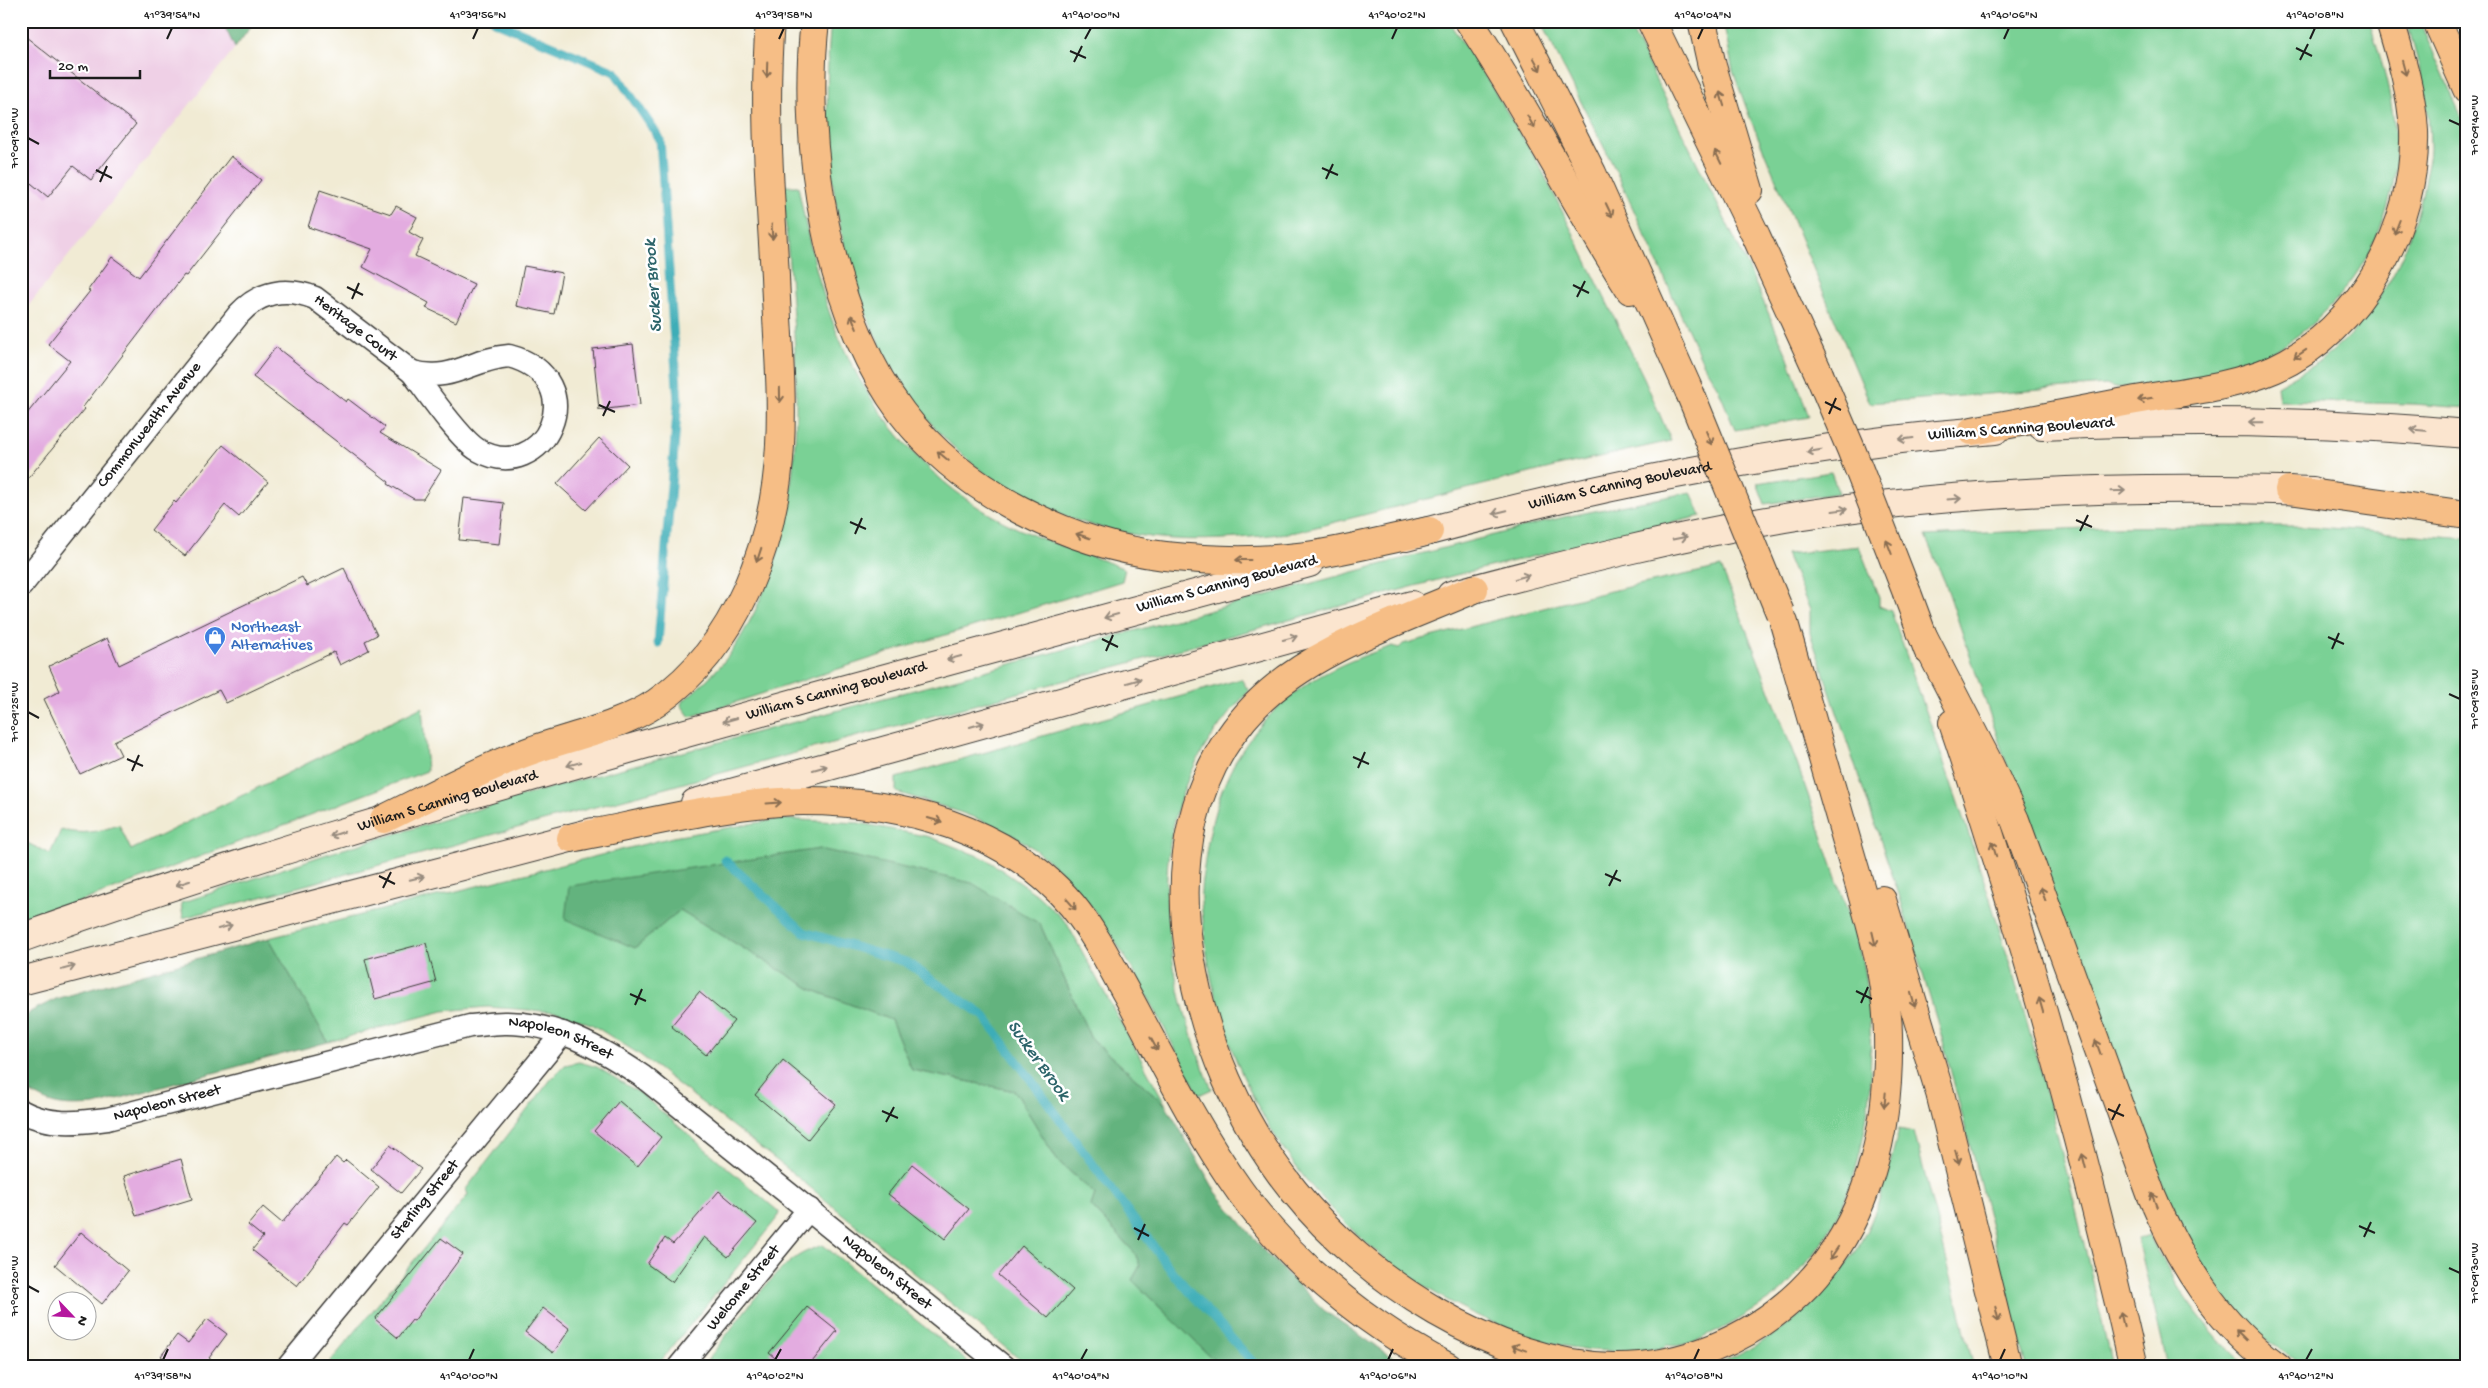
<svg xmlns="http://www.w3.org/2000/svg" width="2488" height="1388" viewBox="0 0 2488 1388" font-family="'Gochi Hand',sans-serif">
<style>
.built{fill:#efd0e6}
.green{fill:#7ad195;stroke:#4b7658}
.forest{fill:#63b37e;stroke:#40684d}
.lines{fill:none;stroke-linecap:round;stroke-linejoin:round}
.stream{stroke:#3cadb7;stroke-width:9}
.building{fill:#e3ace0}
.street-casing{stroke:#3c3b38;stroke-width:25}
.secondary-casing{stroke:#3c3b38;stroke-width:30}
.highway-casing{stroke:#3c3b38;stroke-width:30}
.street{stroke:#fff;stroke-width:22}
.secondary{stroke:#fbe5cf;stroke-width:28}
.highway{stroke:#f6be86;stroke-width:28}
.highway-bridge-casing{stroke:#3c3b38;stroke-width:30;stroke-linecap:butt}
.highway-bridge{stroke:#f6be86;stroke-width:28}
.oneway{stroke:#896d51}
.oneway2{stroke:#978b7e}
.ticks{fill:none;stroke:#1c1c1c;stroke-width:2}
.labels{text-anchor:middle;dominant-baseline:central;stroke-width:5;stroke-linejoin:round;paint-order:stroke}
.street-label{font-size:16px;fill:#1c1c1c;stroke:#fff}
.shop-label{font-size:16px;fill:#366cbe;stroke:#fff;text-anchor:start}
.water-label{font-size:18px;font-style:italic;fill:#2c646a;stroke:#fff}
.neatline{fill:none;stroke:#1c1c1c;stroke-width:2}
.ticks-label{font-size:12px;text-anchor:middle;fill:#1c1c1c}
</style>
<rect width="100%" height="100%" fill="#fff"/>
<filter id="ink" filterUnits="userSpaceOnUse"><feTurbulence type="fractalNoise" baseFrequency=".02" numOctaves="2"/><feDisplacementMap in="SourceGraphic" scale="10" xChannelSelector="R" yChannelSelector="G"/><feConvolveMatrix kernelMatrix="1 2 1 2 8 2 1 2 1" color-interpolation-filters="sRGB"/></filter>
<filter id="wash" filterUnits="userSpaceOnUse"><feTurbulence type="fractalNoise" baseFrequency=".0096" numOctaves="4" result="noise"/><feDisplacementMap in="SourceGraphic" scale="20" xChannelSelector="R" yChannelSelector="G"/><feGaussianBlur stdDeviation="1.12" result="paint"/><feColorMatrix in="noise" values="0 0 0 0 0 0 0 0 0 0 0 0 0 0 0 0 0 1.4 0 .05"/><feComposite in="paint" operator="in"/></filter>
<g filter="url(#wash)">
<rect width="100%" height="100%" fill="#f1ebd4"/>
<!-- built -->
<polygon class="built" points="21,21 222,21 235,48 21,315"/>
<!-- green -->
<g class="green">
<path d="M831 21H1448L1489 82 1541 168 1645 380 1671 441 1558 466 1296 532C1248 538 1199 543 1151 537 889 504 808 252 831 21Z"/>
<polygon points="1540,21 1627,21 1745,260 1789,360 1809,417 1735,430 1718,388 1703,363 1616,171"/>
<path d="M1723 21H2369C2385 70 2403 133 2393 184 2376 274 2311 343 2226 374 2191 386 2150 385 2114 388L2106 385 1870 403 1750 118 1733 71Z"/>
<path d="M2421 24 2467 130V408L2412 404 2279 401 2277 386C2291 378 2306 370 2320 361 2377 320 2415 246 2425 178 2427 168 2430 158 2430 148 2430 107 2420 68 2409 29Z"/>
<path d="M783 186H798C809 242 821 301 846 353 879 423 935 487 1004 522 1043 542 1084 552 1125 569L1122 581 903 648 690 717 681 705 682 702C699 687 719 670 732 651 824 514 793 340 783 186Z"/>
<polygon points="1831,472 1839,493 1765,504 1757,483"/>
<polygon points="1691,492 1701,516 1456,575 183,918 181,903 327,854 553,787 1424,553 1564,517"/>
<polygon points="2222,526 2304,526 2467,539 2467,1367 2304,1367 2253,1329 2224,1298 2203,1268 2174,1211 2174,1206 2169,1201 2046,880 1946,585 1925,536 2105,527"/>
<path d="M1859 546 1879 598V606L1891 611C1920 695 1950 778 1978 862 2032 1027 2075 1197 2112 1367H2027L1943 1041 1899 895 1810 633V610L1786 554Z"/>
<path d="M1721 567C1760 663 1798 761 1830 860 1844 903 1862 946 1867 991 1878 1089 1867 1202 1795 1276 1788 1284 1781 1292 1772 1298 1752 1312 1691 1352 1667 1345L1664 1348C1589 1358 1535 1344 1468 1311 1322 1239 1219 1091 1204 929 1203 916 1200 903 1201 891 1201 881 1204 870 1205 860 1213 802 1231 754 1273 712 1306 678 1348 660 1393 646L1399 648 1403 644 1606 592Z"/>
<path d="M1241 679 1249 691C1222 719 1198 752 1184 789 1148 885 1173 998 1212 1089L1199 1095C1154 1012 1109 902 1030 846 991 819 941 806 896 792V778Z"/>
<path d="M422 707 427 771 21 924V840L50 854 61 830C85 835 96 832 119 825L131 850Z"/>
<polygon points="779,819 859,823 930,837 986,859 1036,894 1066,922 1166,1105 1091,1039 1040,924 569,886 635,948 680,910 813,990 891,1020 912,1070 1015,1091 1057,1160 1095,1194 1091,1206 1135,1253 1140,1266 1132,1280 1221,1367 1029,1367 789,1170 639,1054 591,1024 557,1012 487,1007 443,1011 328,1042 269,938 673,837"/>
<polygon points="579,1062 597,1067 641,1094 779,1212 778,1217 656,1367 326,1367 468,1195 466,1189 552,1078 565,1065"/>
<path d="M1899 1129 1914 1132 1974 1367H1712C1777 1341 1832 1297 1865 1234 1881 1203 1890 1163 1899 1129Z"/>
<path d="M2149 1235C2174 1284 2205 1331 2248 1367H2168L2138 1239Z"/>
<path d="M823 1245 974 1367H702C728 1335 765 1278 798 1256 806 1251 815 1248 823 1245Z"/>
</g>
<!-- forest -->
<g class="forest">
<polygon points="222,21 255,21 235,48"/>
<polygon points="820,849 972,883 1040,924 1091,1039 1166,1105 1216,1192 1265,1252 1325,1311 1390,1356 1410,1367 1221,1367 1132,1280 1140,1266 1135,1253 1091,1206 1095,1194 1057,1160 1015,1091 912,1070 891,1020 813,990 680,910 635,948 565,919 569,886"/>
<path d="M269 938 328 1042 95 1105C61 1107 50 1107 21 1086V1024L30 1012 56 999Z"/>
</g>
<g class="lines">
<!-- stream -->
<g class="stream">
<polyline points="494,21 615,72 660,139 678,401 658,643"/>
<polyline points="725,860 804,932 906,962 984,1016 1173,1273 1257,1367"/>
</g>
</g>
<g id="blocks">
<!-- building -->
<g class="building">
<polygon points="21,33 136,124 91,180 73,166 48,197 21,175"/>
<polygon points="231,156 261,180 186,276 184,275 83,407 85,409 21,487 21,421 70,361 48,344 90,291 88,290 112,257 139,277"/>
<polygon points="320,190 391,214 396,206 417,217 409,232 423,240 415,256 474,284 456,322 426,308 429,303 363,267 372,249 308,227"/>
<polygon points="524,266 562,273 554,314 516,306"/>
<polygon points="633,344 640,405 599,410 593,349"/>
<polygon points="276,347 346,402 348,399 385,427 380,433 441,470 423,499 414,499 388,484 389,482 253,377"/>
<polygon points="599,438 628,465 586,510 557,484"/>
<polygon points="223,445 268,482 239,517 225,505 185,556 151,530 174,501 176,503"/>
<polygon points="464,498 504,503 499,544 459,540"/>
<polygon points="344,568 377,635 365,641 369,650 340,665 334,652 226,703 219,690 114,741 121,755 80,774 44,699 60,691 49,666 107,638 119,665 302,577 307,586"/>
<polygon points="426,943 436,982 375,999 365,959"/>
<polygon points="699,992 734,1021 706,1055 671,1026"/>
<polygon points="783,1060 836,1104 808,1139 755,1095"/>
<polygon points="619,1101 661,1137 637,1167 594,1131"/>
<polygon points="390,1145 421,1169 401,1193 371,1169"/>
<polygon points="336,1157 343,1163 346,1160 379,1187 348,1225 345,1223 297,1286 252,1250 263,1237 248,1225 263,1207 282,1223"/>
<polygon points="181,1159 192,1199 136,1216 124,1176"/>
<polygon points="912,1164 969,1209 945,1239 888,1194"/>
<polygon points="719,1191 757,1223 728,1257 704,1237 672,1282 647,1264 665,1238 673,1244"/>
<polygon points="81,1232 128,1271 102,1304 55,1265"/>
<polygon points="441,1238 463,1254 414,1321 412,1320 398,1338 375,1319"/>
<polygon points="1022,1246 1073,1290 1048,1318 998,1275"/>
<polygon points="807,1307 837,1331 808,1367 786,1367 769,1353"/>
<polygon points="543,1308 570,1329 553,1353 525,1332"/>
<polygon points="207,1319 227,1334 209,1358 221,1367 170,1367 172,1364 161,1356 177,1335 188,1343"/>
</g>
</g>
</g>
<g filter="url(#ink)">
<use href="#blocks" fill-opacity="0" stroke="#3c3b38" stroke-width="1"/>
<g class="lines">
<!-- street casing -->
<g class="street-casing">
<g id="street">
<path d="M509 356C596 379 544 488 478 450 460 440 426 390 412 372 454 383 470 359 509 356Z"/>
<path id="s1" d="M21 586 239 314C260 291 287 287 315 298L412 372"/>
<path id="s2" d="M21 1111C48 1126 78 1123 107 1119L470 1026C481 1025 493 1023 504 1023 555 1022 602 1049 642 1076L1004 1367"/>
<path id="s3" d="M288 1367 563 1033"/>
<path id="s4" d="M679 1367 809 1209"/>
</g>
</g>
<!-- secondary casing -->
<g class="secondary-casing">
<g id="secondary">
<path d="M2042 426C2184 419 2326 421 2467 434"/>
<path id="s5" d="M1406 537C1598 485 1796 445 1995 430"/>
<path d="M1451 595C1566 564 1680 535 1797 516 1967 490 2142 485 2313 491"/>
<polyline points="695,803 1412,605"/>
<path id="s6" d="M21 938C224 865 432 805 639 746 862 684 1085 623 1309 563"/>
<polyline points="21,981 593,832"/>
</g>
</g>
<!-- highway casing -->
<g class="highway-casing">
<g id="highway">
<path d="M815 21C801 143 827 313 902 413 962 492 1068 544 1165 556 1212 561 1261 562 1308 556 1348 550 1389 539 1429 531"/>
<path d="M1469 21C1527 108 1574 202 1630 290"/>
<polyline points="1515,21 1592,173 1690,393"/>
<polyline points="1651,21 1756,236 1819,374"/>
<polyline points="1702,21 1712,66 1749,190"/>
<polyline points="2437,21 2467,89"/>
<path d="M1972 431C2029 421 2085 409 2142 399 2187 391 2232 387 2274 369 2361 330 2417 224 2414 131 2412 93 2401 57 2390 21"/>
<polyline points="2289,490 2467,515"/>
<path d="M1474 589C1403 620 1311 649 1256 705 1190 773 1175 865 1190 956 1204 1041 1239 1123 1294 1191 1365 1280 1495 1364 1612 1367 1682 1368 1750 1340 1800 1292 1869 1226 1890 1127 1888 1035 1887 969 1865 905 1847 842 1826 769 1805 696 1784 623"/>
<polyline points="1907,593 1928,650"/>
<path d="M1921 632 1989 764 2015 820 2151 1194C2180 1262 2217 1323 2278 1367"/>
<path d="M1953 723C2025 935 2084 1149 2134 1367"/>
<path d="M384 819C429 797 475 772 522 754 565 737 617 729 656 703 738 646 775 542 780 445 783 389 777 332 775 276 770 191 763 106 770 21"/>
<path d="M571 838C644 824 729 802 803 801 901 801 1006 828 1072 905 1095 933 1111 966 1129 998 1164 1063 1197 1131 1240 1191 1294 1267 1367 1324 1448 1367"/>
<polyline points="1882,900 1940,1093 2008,1367"/>
</g>
</g>
<!-- street -->
<use href="#street" class="street"/>
<!-- secondary -->
<use href="#secondary" class="secondary"/>
<!-- highway -->
<use href="#highway" class="highway"/>
<!-- highway-bridge casing -->
<g class="highway-bridge-casing">
<g id="highway-bridge">
<polyline points="1819,374 1851,449 1907,593"/>
<polyline points="1690,393 1780,613"/>
</g>
</g>
<!-- highway-bridge -->
<use href="#highway-bridge" class="highway-bridge"/>
</g>
<!-- one-way arrows -->
<defs><path id="oneway-shaft" d="M-6 0H5M1.5-3L5.5 0L1.5 3" fill="none" stroke-width="1.6" stroke-linecap="round" stroke-linejoin="round" transform="scale(1.25)"/></defs>
<g class="oneway">
<use href="#oneway-shaft" transform="translate(1537 64) rotate(62)"/>
<use href="#oneway-shaft" transform="translate(2404 68) rotate(75)"/>
<use href="#oneway-shaft" transform="translate(767 70) rotate(92)"/>
<use href="#oneway-shaft" transform="translate(1722 99) rotate(-107)"/>
<use href="#oneway-shaft" transform="translate(1531 122) rotate(60)"/>
<use href="#oneway-shaft" transform="translate(1718 157) rotate(-116)"/>
<use href="#oneway-shaft" transform="translate(1609 210) rotate(65)"/>
<use href="#oneway-shaft" transform="translate(2397 227) rotate(111)"/>
<use href="#oneway-shaft" transform="translate(772 232) rotate(87)"/>
<use href="#oneway-shaft" transform="translate(854 322) rotate(-112)"/>
<use href="#oneway-shaft" transform="translate(2300 354) rotate(146)"/>
<use href="#oneway-shaft" transform="translate(780 395) rotate(89)"/>
<use href="#oneway-shaft" transform="translate(2145 399) rotate(170)"/>
<use href="#oneway-shaft" transform="translate(1709 438) rotate(67)"/>
<use href="#oneway-shaft" transform="translate(943 456) rotate(-140)"/>
<use href="#oneway-shaft" transform="translate(1083 536) rotate(-162)"/>
<use href="#oneway-shaft" transform="translate(1889 547) rotate(-111)"/>
<use href="#oneway-shaft" transform="translate(759 555) rotate(108)"/>
<use href="#oneway-shaft" transform="translate(1243 560) rotate(-180)"/>
<use href="#oneway-shaft" transform="translate(774 803) rotate(-4)"/>
<use href="#oneway-shaft" transform="translate(935 820) rotate(16)"/>
<use href="#oneway-shaft" transform="translate(1994 849) rotate(-107)"/>
<use href="#oneway-shaft" transform="translate(2043 894) rotate(-110)"/>
<use href="#oneway-shaft" transform="translate(1071 904) rotate(49)"/>
<use href="#oneway-shaft" transform="translate(1874 939) rotate(77)"/>
<use href="#oneway-shaft" transform="translate(1913 1000) rotate(74)"/>
<use href="#oneway-shaft" transform="translate(2041 1005) rotate(-106)"/>
<use href="#oneway-shaft" transform="translate(1154 1044) rotate(61)"/>
<use href="#oneway-shaft" transform="translate(2098 1047) rotate(-110)"/>
<use href="#oneway-shaft" transform="translate(1885 1100) rotate(95)"/>
<use href="#oneway-shaft" transform="translate(1957 1157) rotate(75)"/>
<use href="#oneway-shaft" transform="translate(2084 1161) rotate(-104)"/>
<use href="#oneway-shaft" transform="translate(2154 1200) rotate(-112)"/>
<use href="#oneway-shaft" transform="translate(1834 1253) rotate(124)"/>
<use href="#oneway-shaft" transform="translate(1997 1314) rotate(77)"/>
<use href="#oneway-shaft" transform="translate(2122 1319) rotate(-103)"/>
<use href="#oneway-shaft" transform="translate(2241 1335) rotate(-135)"/>
<use href="#oneway-shaft" transform="translate(1519 1348) rotate(-160)"/>
</g>
<g class="oneway2">
<use href="#oneway-shaft" transform="translate(2256 422) rotate(-179)"/>
<use href="#oneway-shaft" transform="translate(2418 430) rotate(-175)"/>
<use href="#oneway-shaft" transform="translate(1906 439) rotate(173)"/>
<use href="#oneway-shaft" transform="translate(1814 451) rotate(171)"/>
<use href="#oneway-shaft" transform="translate(2118 491) rotate(-2)"/>
<use href="#oneway-shaft" transform="translate(1954 499) rotate(-4)"/>
<use href="#oneway-shaft" transform="translate(1840 510) rotate(-8)"/>
<use href="#oneway-shaft" transform="translate(1500 512) rotate(166)"/>
<use href="#oneway-shaft" transform="translate(1680 538) rotate(-12)"/>
<use href="#oneway-shaft" transform="translate(1522 577) rotate(-15)"/>
<use href="#oneway-shaft" transform="translate(1111 616) rotate(165)"/>
<use href="#oneway-shaft" transform="translate(1290 638) rotate(-15)"/>
<use href="#oneway-shaft" transform="translate(954 658) rotate(165)"/>
<use href="#oneway-shaft" transform="translate(1134 681) rotate(-16)"/>
<use href="#oneway-shaft" transform="translate(730 720) rotate(164)"/>
<use href="#oneway-shaft" transform="translate(977 725) rotate(-16)"/>
<use href="#oneway-shaft" transform="translate(574 764) rotate(165)"/>
<use href="#oneway-shaft" transform="translate(820 768) rotate(-16)"/>
<use href="#oneway-shaft" transform="translate(337 834) rotate(162)"/>
<use href="#oneway-shaft" transform="translate(417 878) rotate(-14)"/>
<use href="#oneway-shaft" transform="translate(183 883) rotate(162)"/>
<use href="#oneway-shaft" transform="translate(225 927) rotate(-15)"/>
<use href="#oneway-shaft" transform="translate(68 968) rotate(-15)"/>
</g>
</g>
<!-- ticks -->
<path class="ticks" d="M167 39 172 28M473 39 478 28M779 39 784 28M1085 39 1091 28M1392 39 1397 28M1698 39 1703 28M2004 39 2009 28M2310 39 2315 28M2296 48 2312 56M1070 51 1086 58M2300 60 2308 44M1074 62 1082 46M2449 120 2460 125M28 138 39 144M1322 168 1338 175M96 170 112 178M1326 179 1333 164M100 182 107 166M1573 285 1589 293M347 287 363 295M1577 297 1585 281M352 299 359 283M1825 402 1841 410M599 405 615 412M1829 414 1836 398M603 416 610 401M2076 520 2092 527M850 522 866 529M2080 531 2088 515M855 534 862 518M2328 637 2344 644M1102 639 1118 647M2332 649 2339 633M1106 651 1113 635M2449 694 2460 699M28 712 39 718M1353 757 1369 764M127 759 143 766M1358 768 1365 752M132 771 139 755M1605 874 1621 881M379 876 395 884M1609 886 1617 870M383 888 391 872M1856 991 1872 999M630 994 646 1001M1861 1003 1868 987M635 1005 642 989M2108 1109 2124 1116M882 1111 898 1118M2112 1120 2120 1104M886 1122 894 1107M2359 1226 2375 1233M1134 1228 1149 1236M2364 1237 2371 1222M1138 1240 1145 1224M2449 1268 2460 1273M28 1286 39 1292M163 1360 168 1349M469 1360 474 1349M775 1360 781 1349M1081 1360 1087 1349M1388 1360 1393 1349M1694 1360 1699 1349M2000 1360 2005 1349M2306 1360 2312 1349"/>
<!-- icons -->
<defs>
<g id="shop-pin" transform="scale(1.125)"><path d="M0 17L-7.5 6A9.5 9.5 0 1 1 7.5 6Z" fill="#3f7fe0" stroke="#fff"/><path d="M-5-2.5h2.3a2.7 3.5 0 0 1 5.4 0H5L5.5 6h-11ZM-1.5-2.5h3a1.5 2.3 0 0 0-3 0Z" fill="#fff"/></g>
</defs>
<g fill-rule="evenodd">
<use href="#shop-pin" x="215" y="637"/>
</g>
<g class="labels">
<!-- street labels -->
<g class="street-label">
<text stroke="none"><textPath href="#s1" startOffset="482">Heritage Court</textPath></text>
<text stroke="none"><textPath href="#s1" startOffset="206">Commonwealth Avenue</textPath></text>
<text transform="translate(2021 430) rotate(-4)">William S Canning Boulevard</text>
<text stroke="none"><textPath href="#s5" startOffset="220">William S Canning Boulevard</textPath></text>
<text transform="translate(1227 585) rotate(-15)">William S Canning Boulevard</text>
<text stroke="none"><textPath href="#s6" startOffset="852">William S Canning Boulevard</textPath></text>
<text stroke="none"><textPath href="#s6" startOffset="448">William S Canning Boulevard</textPath></text>
<text stroke="none"><textPath href="#s2" startOffset="556">Napoleon Street</textPath></text>
<text stroke="none"><textPath href="#s2" startOffset="150">Napoleon Street</textPath></text>
<text stroke="none"><textPath href="#s3" startOffset="216">Sterling Street</textPath></text>
<text stroke="none"><textPath href="#s2" startOffset="961">Napoleon Street</textPath></text>
<text stroke="none"><textPath href="#s4" startOffset="102">Welcome Street</textPath></text>
</g>
<!-- shop labels -->
<g class="shop-label">
<text x="231" y="628">Northeast<tspan x="231" dy="18">Alternatives</tspan></text>
</g>
<!-- water labels -->
<g class="water-label">
<text transform="translate(654 286) rotate(-94)">Sucker Brook</text>
<text transform="translate(1038 1061) rotate(54)">Sucker Brook</text>
</g>
</g>
<!-- margin -->
<rect width="2488" height="1388" fill="none" stroke="#fff" stroke-width="55"/>
<!-- north arrow -->
<g transform="translate(72 1316) rotate(115)"><circle r="24" fill="#ffffff" stroke="#a4a4a4"/>
<path d="M0-4L9 19L0 12L-9 19Z" fill="#b5179e"/>
<text y="-8" font-size="14" font-weight="bold" text-anchor="middle" fill="#1c1c1c">N</text>
</g>
<!-- scale -->
<path d="M50 70v8h90v-8" fill="none" stroke="#1c1c1c" stroke-width="2.5"/>
<text x="58" y="70" font-size="15" fill="#1c1c1c" stroke="#ffffff" stroke-width="4" paint-order="stroke">20 m</text>
<rect x="28" y="28" width="2432" height="1332" class="neatline"/>
<g class="ticks-label">
<text x="172" y="18">41°39'54"N</text>
<text x="478" y="18">41°39'56"N</text>
<text x="784" y="18">41°39'58"N</text>
<text x="1091" y="18">41°40'00"N</text>
<text x="1397" y="18">41°40'02"N</text>
<text x="1703" y="18">41°40'04"N</text>
<text x="2009" y="18">41°40'06"N</text>
<text x="2315" y="18">41°40'08"N</text>
<text transform="translate(2474 125) rotate(-90)" y="4">71°09'40"W</text>
<text transform="translate(14 138) rotate(-90)" y="4">71°09'30"W</text>
<text transform="translate(2474 699) rotate(-90)" y="4">71°09'35"W</text>
<text transform="translate(14 712) rotate(-90)" y="4">71°09'25"W</text>
<text transform="translate(2474 1273) rotate(-90)" y="4">71°09'30"W</text>
<text transform="translate(14 1286) rotate(-90)" y="4">71°09'20"W</text>
<text x="163" y="1379">41°39'58"N</text>
<text x="469" y="1379">41°40'00"N</text>
<text x="775" y="1379">41°40'02"N</text>
<text x="1081" y="1379">41°40'04"N</text>
<text x="1388" y="1379">41°40'06"N</text>
<text x="1694" y="1379">41°40'08"N</text>
<text x="2000" y="1379">41°40'10"N</text>
<text x="2306" y="1379">41°40'12"N</text>
</g>
</svg>
